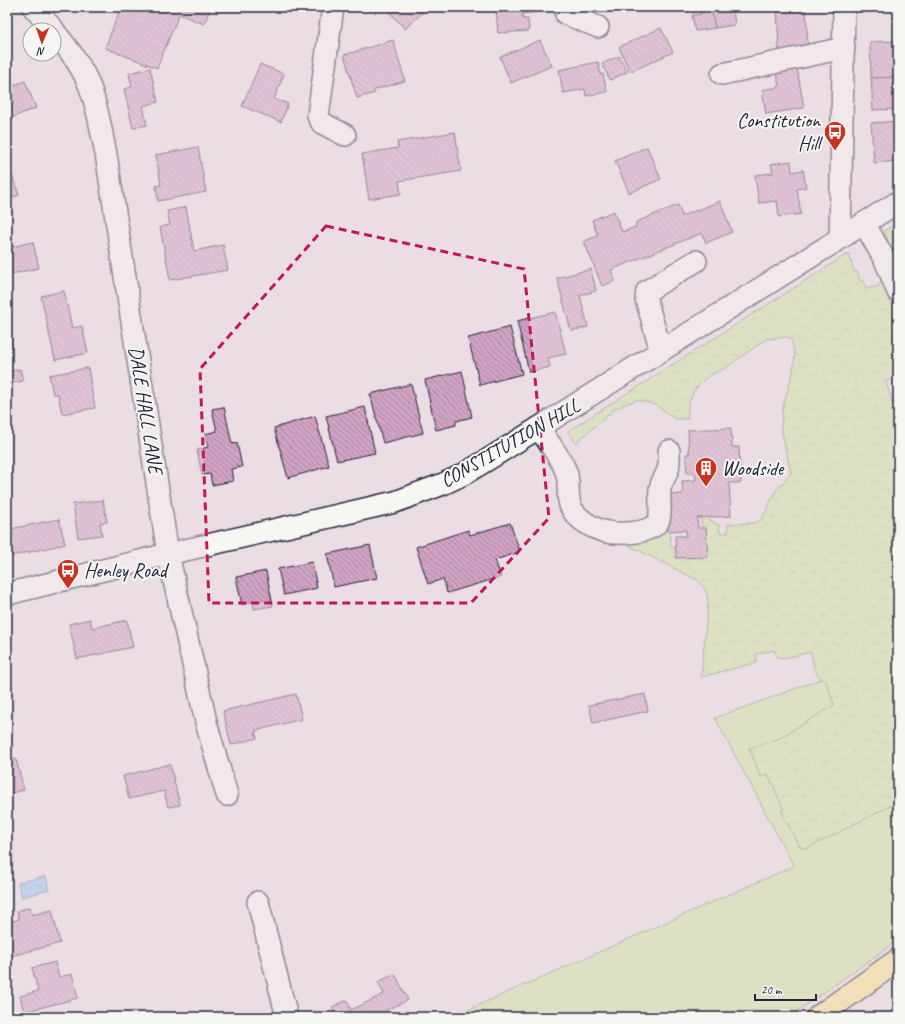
<svg xmlns="http://www.w3.org/2000/svg" width="905" height="1024" viewBox="0 0 905 1024" font-family="Caveat,sans-serif">
<style>
.grass{fill:#cce59b;stroke:#77846b}
.forest{fill:url(#forest-crowns);stroke:#77846b}
.water{fill:url(#water-waves);stroke:#6685a8}
.building{fill:url(#building-back-hatch);stroke:#22223b}
.lines{fill:none;stroke-linecap:round;stroke-linejoin:round}
.minor-casing{stroke:#22223b;stroke-width:24}
.major-casing{stroke:#22223b;stroke-width:25}
.minor{stroke:#f6f6f2;stroke-width:21}
.major{stroke:#fae181;stroke-width:22}
.marked{fill:none;stroke:#c2185b;stroke-width:3;stroke-dasharray:8 5;stroke-linejoin:round}
.labels{text-anchor:middle;dominant-baseline:central;stroke-width:4;stroke-linejoin:round;paint-order:stroke}
.poi-label{font-size:20px;fill:#22223b;stroke:#f6f6f2;text-anchor:start}
.street-label{font-size:20px;fill:#22223b;stroke:#f6f6f2}
</style>
<defs>
<pattern id="forest-crowns" width="20" height="18" patternUnits="userSpaceOnUse"><rect width="20" height="18" fill="#cce59b"/><path d="M2 6a3 3 0 1 1 6 0M12 15a3 3 0 1 1 6 0" fill="none" stroke="#afc486"/></pattern>
<pattern id="water-waves" width="16" height="10" patternUnits="userSpaceOnUse"><rect width="16" height="10" fill="#93c7f0"/><path d="M0 5q4-4 8 0t8 0" fill="none" stroke="#7eabcf"/></pattern>
<pattern id="building-back-hatch" width="6" height="6" patternUnits="userSpaceOnUse"><rect width="6" height="6" fill="#d1a2c3"/><path d="M-1 5l2 2M0 0l6 6M5-1l2 2" fill="none" stroke="#a984a0"/></pattern>
</defs>
<rect width="100%" height="100%" fill="#ebdde4"/>
<filter id="ink" filterUnits="userSpaceOnUse"><feTurbulence type="fractalNoise" baseFrequency=".025" numOctaves="2"/><feDisplacementMap in="SourceGraphic" scale="8" xChannelSelector="R" yChannelSelector="G"/><feConvolveMatrix kernelMatrix="1 2 1 2 8 2 1 2 1" color-interpolation-filters="sRGB"/></filter>
<g filter="url(#ink)">
<!-- grass -->
<polygon class="grass" points="898,651 898,940 789,1017 452,1017 794,866 715,718"/>
<!-- forest -->
<g class="forest">
<polygon points="898,222 898,266 884,231"/>
<path d="M849 253 854 272 857 271 860 281 863 280 866 289 879 286V284L884 282 896 294 895 324 898 330V378L886 381 898 424V802L806 849 799 846 781 811 784 810 768 774 761 777 749 748 778 739 834 705 826 681C814 677 813 663 811 652L785 658 777 657 774 650 756 654 757 660 755 663 701 677 708 604C708 593 705 586 697 580L609 535 622 537 664 510 670 528 671 548 702 547 701 518 692 519 708 516 710 520 719 525 720 533H728V524L755 523 762 519 776 491 791 473 781 428 783 407 793 371 795 355 791 339 787 337 766 339 727 367 708 376 694 390 688 406V419H675L656 405 637 400 616 408 576 443 568 431Z"/>
</g>
<!-- water -->
<polygon class="water" points="46,876 49,890 22,897 18,883"/>
<!-- building -->
<g class="building">
<polygon points="121,7 211,7 204,24 179,14 157,68 105,48"/>
<polygon points="384,7 428,7 405,29"/>
<polygon points="496,7 538,7 539,12 522,14 523,19 528,19 529,31 498,33"/>
<polygon points="700,7 711,7 715,28 695,31 692,15 701,14"/>
<polygon points="711,7 735,7 735,10 733,10 735,25 715,28"/>
<polygon points="777,7 806,7 808,50 779,51"/>
<polygon points="661,28 673,52 630,72 619,47"/>
<polygon points="393,40 405,81 374,90 375,93 357,98 344,55"/>
<polygon points="540,40 552,66 511,83 500,57"/>
<polygon points="898,41 898,77 871,78 870,42"/>
<polygon points="619,56 627,72 610,80 602,64"/>
<polygon points="598,62 601,75 603,74 607,92 586,96 585,89 563,93 559,70"/>
<polygon points="796,63 804,108 766,114 762,90 779,87 776,67"/>
<polygon points="260,64 284,74 274,99 288,104 281,122 242,106"/>
<polygon points="150,68 158,102 143,106 147,125 133,128 124,89 132,87 129,73"/>
<polygon points="898,77 898,109 873,110 871,78"/>
<polygon points="25,81 36,108 8,119 7,88"/>
<polygon points="898,121 898,161 874,163 871,123"/>
<polygon points="455,132 461,171 399,181 401,194 369,199 362,154 398,148 397,142"/>
<polygon points="198,147 206,192 158,201 156,186 161,185 156,155"/>
<polygon points="647,147 661,179 629,193 615,161"/>
<polygon points="7,161 19,195 7,200"/>
<polygon points="791,161 792,172 803,170 806,187 797,189 801,214 779,217 777,201 759,203 755,175 773,173 771,164"/>
<polygon points="720,201 732,232 706,243 702,233 611,270 615,281 602,286 584,241 598,236 592,220 614,211 622,232 636,227 636,222 678,205 682,216"/>
<polygon points="186,207 194,251 223,245 228,270 170,280 160,227 170,225 167,211"/>
<polygon points="33,242 39,268 7,275 7,248"/>
<polygon points="591,269 596,291 580,295 588,327 571,331 557,278"/>
<polygon points="64,291 72,328 82,326 88,353 55,360 41,296"/>
<polygon points="555,312 566,354 548,358 550,367 529,372 517,321"/>
<polygon points="510,327 522,374 480,385 468,338"/>
<polygon points="10,333 12,345 7,346 7,334"/>
<polygon points="88,368 95,408 62,414 58,394 53,394 49,375"/>
<polygon points="20,369 23,381 7,384 7,372"/>
<polygon points="462,371 472,417 456,421 456,425 436,430 425,380"/>
<polygon points="411,384 423,433 383,443 370,394"/>
<polygon points="224,407 232,444 237,443 242,467 231,469 233,481 212,485 210,474 202,475 197,450 208,447 205,434 217,431 212,409"/>
<polygon points="365,407 375,453 337,461 326,416"/>
<polygon points="315,416 329,466 288,478 274,428"/>
<polygon points="731,428 732,447 739,447 741,483 729,483 731,516 697,518 698,528 706,528 708,557 676,558 675,536 686,536 686,530 668,531 666,495 683,494 682,481 696,480 695,473 687,473 686,454 689,454 688,430"/>
<polygon points="103,500 107,522 100,523 102,535 78,538 73,504"/>
<polygon points="7,514 10,529 59,519 65,544 7,557"/>
<polygon points="510,523 520,552 495,560 501,577 447,593 443,579 428,584 416,547 468,530 470,535"/>
<polygon points="370,545 377,578 334,587 327,554"/>
<polygon points="312,562 317,588 284,595 278,569"/>
<polygon points="266,571 273,606 254,609 253,602 242,605 236,577"/>
<polygon points="90,619 92,628 127,620 133,647 77,659 69,624"/>
<polygon points="296,694 302,719 255,731 257,738 231,745 223,711"/>
<polygon points="645,694 648,711 593,723 589,705"/>
<polygon points="16,759 24,790 7,794 7,761"/>
<polygon points="170,764 180,805 168,807 164,791 129,799 123,776"/>
<polygon points="30,907 32,915 52,910 60,943 11,956 7,939 7,923 19,919 17,911"/>
<polygon points="55,962 59,977 72,974 78,998 24,1012 20,996 38,991 32,968"/>
<polygon points="395,974 408,1000 372,1017 337,1017 332,1007 347,1000 351,1010 384,994 378,982"/>
<polygon points="62,1012 63,1017 39,1017"/>
</g>
<g class="lines">
<!-- minor casing -->
<g class="minor-casing">
<g id="minor">
<polyline points="33,7 54,30"/>
<polyline points="333,7 318,116 322,123 345,135"/>
<polyline points="566,14 598,27"/>
<path d="M54 31C67 47 82 66 89 85 98 107 101 131 106 154L168 554 207 726 227 795"/>
<polyline points="722,74 844,48"/>
<polyline points="864,223 886,262 898,292"/>
<polyline points="840,237 844,7"/>
<polyline points="661,351 646,299 647,291 696,261"/>
<path d="M539 428C547 441 559 455 565 469 572 482 564 498 573 511 579 519 590 527 600 530 613 535 649 535 658 522 662 515 659 497 660 489 661 482 665 478 667 472 670 466 669 458 669 451"/>
<polyline points="7,594 168,554 395,502 443,484 464,474 492,457 898,202"/>
<polyline points="258,902 287,1017"/>
</g>
</g>
<!-- major casing -->
<g class="major-casing">
<polyline id="major" points="818,1017 898,960"/>
</g>
<!-- minor -->
<use href="#minor" class="minor"/>
<!-- major -->
<use href="#major" class="major"/>
</g>
</g>
<!-- marked area -->
<path d="M0 0H905V1024H0ZM326 226 524 269 549 518 471 603H209L200 369Z" fill="#ebdde4" fill-opacity=".55" fill-rule="evenodd"/>
<path class="marked" d="M326 226 524 269 549 518 471 603H209L200 369Z"/>
<!-- icons -->
<defs>
<g id="bus-pin" transform="scale(1.15)"><path d="M0 17L-7.5 6A9.5 9.5 0 1 1 7.5 6Z" fill="#c8321e" stroke="#f6f6f2"/><path d="M-5-6H5V4H4V6H2V4H-2V6H-4V4H-5ZM-3.5-4V0h7V-4ZM-3.5 1.2v1.5H-2V1.2ZM2 1.2v1.5H3.5V1.2Z" fill="#fff"/></g>
<g id="building-pin" transform="scale(1.15)"><path d="M0 17L-7.5 6A9.5 9.5 0 1 1 7.5 6Z" fill="#c8321e" stroke="#f6f6f2"/><path d="M-4-6H4V6H1V3H-1V6H-4ZM-2.5-4.3h1.7v1.8h-1.7ZM.8-4.3h1.7v1.8H.8ZM-2.5-1h1.7V.8h-1.7ZM.8-1h1.7V.8H.8Z" fill="#fff"/></g>
</defs>
<g fill-rule="evenodd">
<use href="#bus-pin" x="835" y="132"/>
<use href="#building-pin" x="706" y="468"/>
<use href="#bus-pin" x="68" y="570"/>
</g>
<g class="labels">
<!-- poi labels -->
<g class="poi-label">
<text x="820" y="120" text-anchor="end">Constitution<tspan x="820" dy="23">Hill</tspan></text>
<text x="722" y="468">Woodside</text>
<text x="84" y="570">Henley Road</text>
</g>
<!-- street labels -->
<g class="street-label">
<text transform="translate(146 410) rotate(81)">DALE HALL LANE</text>
<text transform="translate(510 443) rotate(-30)">CONSTITUTION HILL</text>
</g>
</g>
<!-- margin -->
<rect width="905" height="1024" fill="none" stroke="#f6f6f2" stroke-width="24"/>
<rect x="12" y="12" width="881" height="1000" fill="none" stroke="#22223b" stroke-width="1.5" filter="url(#ink)"/>
<!-- north arrow -->
<g transform="translate(42 42) rotate(182)"><circle r="19" fill="#f6f6f2" stroke="#a1a1a9"/>
<path d="M0-3L7 15L0 10L-7 15Z" fill="#c8321e"/>
<text y="-6" font-size="11" font-weight="bold" text-anchor="middle" fill="#22223b">N</text>
</g>
<!-- scale -->
<path d="M755 994v6h61v-6" fill="none" stroke="#22223b" stroke-width="2"/>
<text x="761" y="994" font-size="12" fill="#22223b" stroke="#f6f6f2" stroke-width="3" paint-order="stroke">20 m</text>
</svg>
